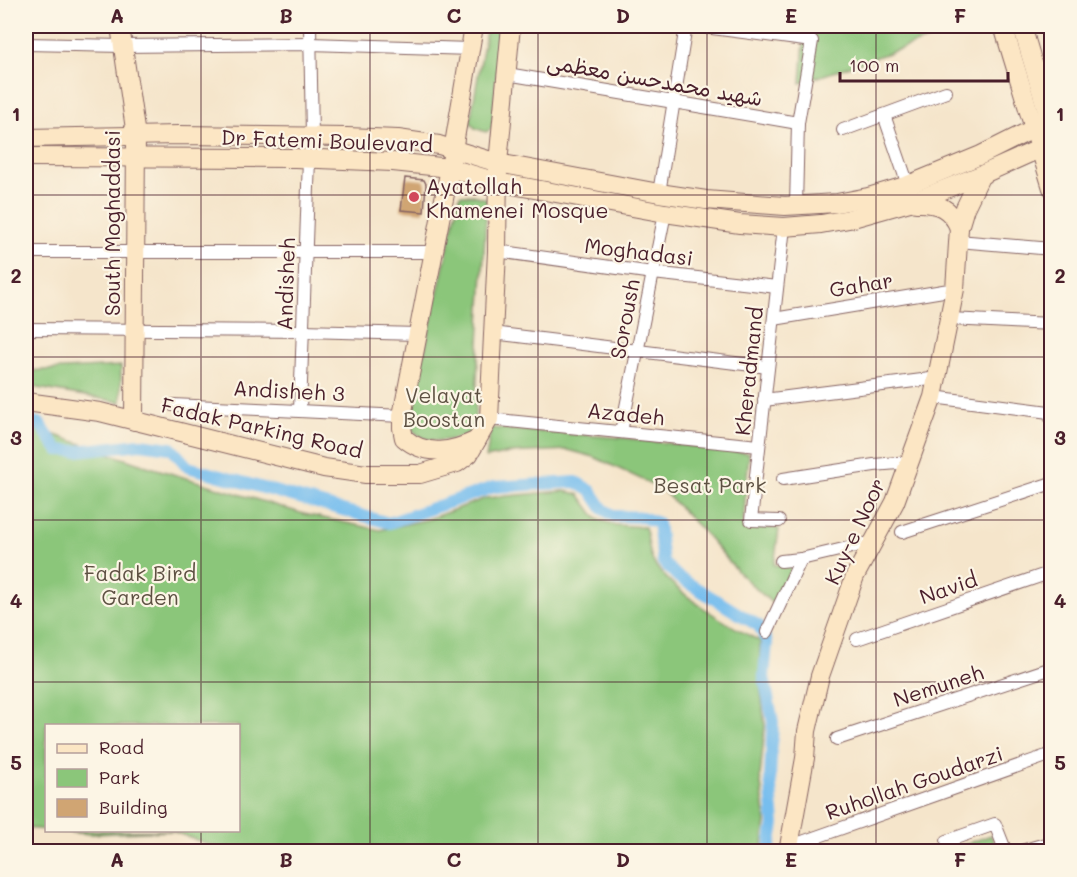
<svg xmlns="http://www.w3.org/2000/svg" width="1077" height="877" viewBox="0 0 1077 877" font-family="Mali,'Playpen Sans Arabic',sans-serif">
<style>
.green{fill:#8bc67a;stroke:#6a7252;stroke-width:1.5}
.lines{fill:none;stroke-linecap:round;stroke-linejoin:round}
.canal{stroke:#77beee;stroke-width:12}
.building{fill:#d0a573}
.street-casing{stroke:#866463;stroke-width:14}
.secondary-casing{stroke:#866463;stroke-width:20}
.street{stroke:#fff;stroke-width:12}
.secondary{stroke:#fce6c4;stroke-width:18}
.grid{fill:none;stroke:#4a1f2b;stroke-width:1.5;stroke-opacity:0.55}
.poi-dot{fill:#d1495b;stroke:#fcf5e5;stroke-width:2}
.labels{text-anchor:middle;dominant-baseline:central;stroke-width:4.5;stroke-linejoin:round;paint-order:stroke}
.street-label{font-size:21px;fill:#4a1f2b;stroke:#fcf5e5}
.poi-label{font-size:21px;fill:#4a1f2b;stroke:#fcf5e5;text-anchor:start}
.park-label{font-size:21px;fill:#5e5143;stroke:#fcf5e5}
.neatline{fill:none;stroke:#4a1f2b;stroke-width:2}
.grid-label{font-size:20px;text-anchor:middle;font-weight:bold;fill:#4a1f2b}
</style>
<rect width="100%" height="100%" fill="#fcf5e5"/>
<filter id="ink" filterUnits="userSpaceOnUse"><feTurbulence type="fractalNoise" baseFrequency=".0167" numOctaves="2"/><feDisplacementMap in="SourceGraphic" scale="12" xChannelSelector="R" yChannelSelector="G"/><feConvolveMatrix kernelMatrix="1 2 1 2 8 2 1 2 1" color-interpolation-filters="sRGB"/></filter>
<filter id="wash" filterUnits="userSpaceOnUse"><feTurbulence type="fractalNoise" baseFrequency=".008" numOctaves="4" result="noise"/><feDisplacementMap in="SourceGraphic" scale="24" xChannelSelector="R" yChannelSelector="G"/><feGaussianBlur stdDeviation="1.35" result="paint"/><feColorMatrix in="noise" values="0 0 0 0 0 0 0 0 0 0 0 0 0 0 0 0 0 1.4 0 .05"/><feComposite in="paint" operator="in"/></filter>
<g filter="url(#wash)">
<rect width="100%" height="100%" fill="#f5e5cb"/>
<!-- green -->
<g class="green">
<polygon points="487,26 501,26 492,128 486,132 475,128 470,122"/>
<polygon points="805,26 967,26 801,83"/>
<path d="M460 195H473L487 199 474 433C452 441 423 448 408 424Z"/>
<polygon points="121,366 121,402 26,386 26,371"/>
<path d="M26 425 137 463 304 514 380 530 429 519 486 498 564 491 579 494 597 519 615 525 645 527C649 538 648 554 654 563 674 593 728 625 760 641V683L765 726 760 776 766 822 762 851 229 852 172 831 92 834 50 831 238 830V726H46V830L26 828Z"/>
<polygon points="491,428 624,438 749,453 743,525 779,529 774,565 795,564 773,604 739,573 702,530 660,488 594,457 568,450 509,453 486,458"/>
<polygon points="991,835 997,851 963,851 961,846"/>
</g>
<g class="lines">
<!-- canal -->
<polyline class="canal" points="26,422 39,423 58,450 77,451 140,444 171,448 188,467 389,523 494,487 576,482 591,491 603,509 614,516 642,517 658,523 663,562 678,577 759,626 767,642 764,677 773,722 770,776 774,824 769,852"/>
</g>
<g id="blocks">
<!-- building -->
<polygon class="building" points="405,178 424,180 426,184 424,212 401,210"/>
</g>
</g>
<g filter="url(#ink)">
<use href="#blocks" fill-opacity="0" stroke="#866463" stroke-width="1.5"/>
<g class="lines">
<!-- street casing -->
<g class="street-casing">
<g id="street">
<polyline points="310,26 312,136"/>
<polyline points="697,26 812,41 798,123 796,206"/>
<polyline points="26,44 123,46 310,44 471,49"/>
<polyline points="507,74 798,123"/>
<polyline points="884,115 908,185"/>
<polyline points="843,130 946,92"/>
<polyline points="659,193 686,26"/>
<polyline points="958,241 1052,249"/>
<polyline points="497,251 653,273 777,287"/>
<polyline points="26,252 433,252"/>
<polyline points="774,319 955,289"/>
<polyline points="950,319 1052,324"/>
<polyline points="26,329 303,331 418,334"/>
<polyline points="493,333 768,367"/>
<polyline points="933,397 1049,412 1052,421"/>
<polyline points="764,400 938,378"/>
<polyline points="173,405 402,416"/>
<polyline points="300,410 309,159"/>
<polyline points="489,419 759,446"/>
<polyline points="621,432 665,213"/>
<polyline points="783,479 874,465 909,462"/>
<polyline points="779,521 751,520 784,227"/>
<polyline points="902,532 1052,483"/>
<polyline points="781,561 801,559 873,542"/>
<polyline points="767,632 801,559"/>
<polyline points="857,639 1052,572"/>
<polyline points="837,739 1052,668"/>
<polyline points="788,847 1052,754"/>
<polyline points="950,852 947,841 995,824 1006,852"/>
<polyline points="1018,852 1052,842"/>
</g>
</g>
<!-- secondary casing -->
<g class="secondary-casing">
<g id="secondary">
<polyline points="120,26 136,136 134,421"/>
<path d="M474 26 450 168 402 416V428L404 438C426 457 452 452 477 440"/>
<polyline points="1003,26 1052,188"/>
<polyline points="1022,26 1051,124"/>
<polyline points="26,138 179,135 347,137 398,139 439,145 498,163 659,193 706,200 785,206 837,203 868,197 908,185 981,155 1033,129 1052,112"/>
<polyline points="26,157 295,158 393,162 450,168 497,182 665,213 740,224 784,227 821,224 849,219 920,199 981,175 1039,149 1052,137"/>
<path d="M916 203C937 202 951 208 959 228"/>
<polyline points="26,402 100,412 324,468 366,474 420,474 457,463 469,454 489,419 497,251 498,163 511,26"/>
<polyline points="788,852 805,758 807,731 820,676 855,576 895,502 933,397 955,289 959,228 965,208 981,175"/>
</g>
</g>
<!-- street -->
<use href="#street" class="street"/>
<!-- secondary -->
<use href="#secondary" class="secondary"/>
</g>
</g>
<!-- grid -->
<path class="grid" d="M201 26V726M370 26V852M538 26V852M707 26V852M876 26V852M26 195H1052M26 357H1052M26 520H1052M26 682H1052M201 830V852"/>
<!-- markers -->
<circle class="poi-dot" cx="414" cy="197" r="6"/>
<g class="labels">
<!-- street labels -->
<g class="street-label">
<text transform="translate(655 79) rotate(10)">شهید محمدحسن معظمی</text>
<text transform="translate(327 140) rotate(2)">Dr Fatemi Boulevard</text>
<text transform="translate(111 223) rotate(-90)">South Moghaddasi</text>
<text transform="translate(639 251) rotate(7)">Moghadasi</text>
<text transform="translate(285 284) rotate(-88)">Andisheh</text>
<text transform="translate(861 284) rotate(-9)">Gahar</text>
<text transform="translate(624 319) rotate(-79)">Soroush</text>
<text transform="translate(748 371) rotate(-84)">Kheradmand</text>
<text transform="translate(289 390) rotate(3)">Andisheh 3</text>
<text transform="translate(626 413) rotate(6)">Azadeh</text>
<text transform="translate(262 427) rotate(13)">Fadak Parking Road</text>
<text transform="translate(854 531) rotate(-65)">Kuy-e Noor</text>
<text transform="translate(948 587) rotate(-19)">Navid</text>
<text transform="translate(938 685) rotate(-18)">Nemuneh</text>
<text transform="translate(914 782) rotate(-19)">Ruhollah Goudarzi</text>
</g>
<!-- poi labels -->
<g class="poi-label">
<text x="426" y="185">Ayatollah<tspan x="426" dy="24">Khamenei Mosque</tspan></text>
</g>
<!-- park labels -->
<g class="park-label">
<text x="444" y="394">Velayat<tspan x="444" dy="24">Boostan</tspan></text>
<text x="710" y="484">Besat Park</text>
<text x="140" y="572">Fadak Bird<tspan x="140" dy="24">Garden</tspan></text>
</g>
</g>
<!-- margin -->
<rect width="1077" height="877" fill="none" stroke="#fcf5e5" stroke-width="66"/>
<!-- legend -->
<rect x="45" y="724" width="195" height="108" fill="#fcf5e5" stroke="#b59f9b" stroke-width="1.5"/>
<rect x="57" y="744" width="30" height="9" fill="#fce6c4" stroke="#b59f9b" stroke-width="1.5"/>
<text x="99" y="754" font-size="18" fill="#4a1f2b">Road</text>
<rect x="57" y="769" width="30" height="18" fill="#8bc67a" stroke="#b59f9b" stroke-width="1.5"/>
<text x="99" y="784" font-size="18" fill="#4a1f2b">Park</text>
<rect x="57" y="799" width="30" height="18" fill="#d0a573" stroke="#b59f9b" stroke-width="1.5"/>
<text x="99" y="814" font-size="18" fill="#4a1f2b">Building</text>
<!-- scale -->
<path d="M840 72v9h168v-9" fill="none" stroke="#4a1f2b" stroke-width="3"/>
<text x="849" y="72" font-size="18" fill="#4a1f2b" stroke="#fcf5e5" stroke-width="4.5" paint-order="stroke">100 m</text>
<rect x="33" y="33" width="1011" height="811" class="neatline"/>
<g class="grid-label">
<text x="117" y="23">A</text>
<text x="286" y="23">B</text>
<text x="454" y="23">C</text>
<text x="623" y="23">D</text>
<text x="791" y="23">E</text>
<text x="960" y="23">F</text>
<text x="16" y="121">1</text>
<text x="1060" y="121">1</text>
<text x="16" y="283">2</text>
<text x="1060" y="283">2</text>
<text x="16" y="445">3</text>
<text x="1060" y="445">3</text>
<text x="16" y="608">4</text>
<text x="1060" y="608">4</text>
<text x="16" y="770">5</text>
<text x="1060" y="770">5</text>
<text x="117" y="867">A</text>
<text x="286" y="867">B</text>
<text x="454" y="867">C</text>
<text x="623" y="867">D</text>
<text x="791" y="867">E</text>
<text x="960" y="867">F</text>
</g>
</svg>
